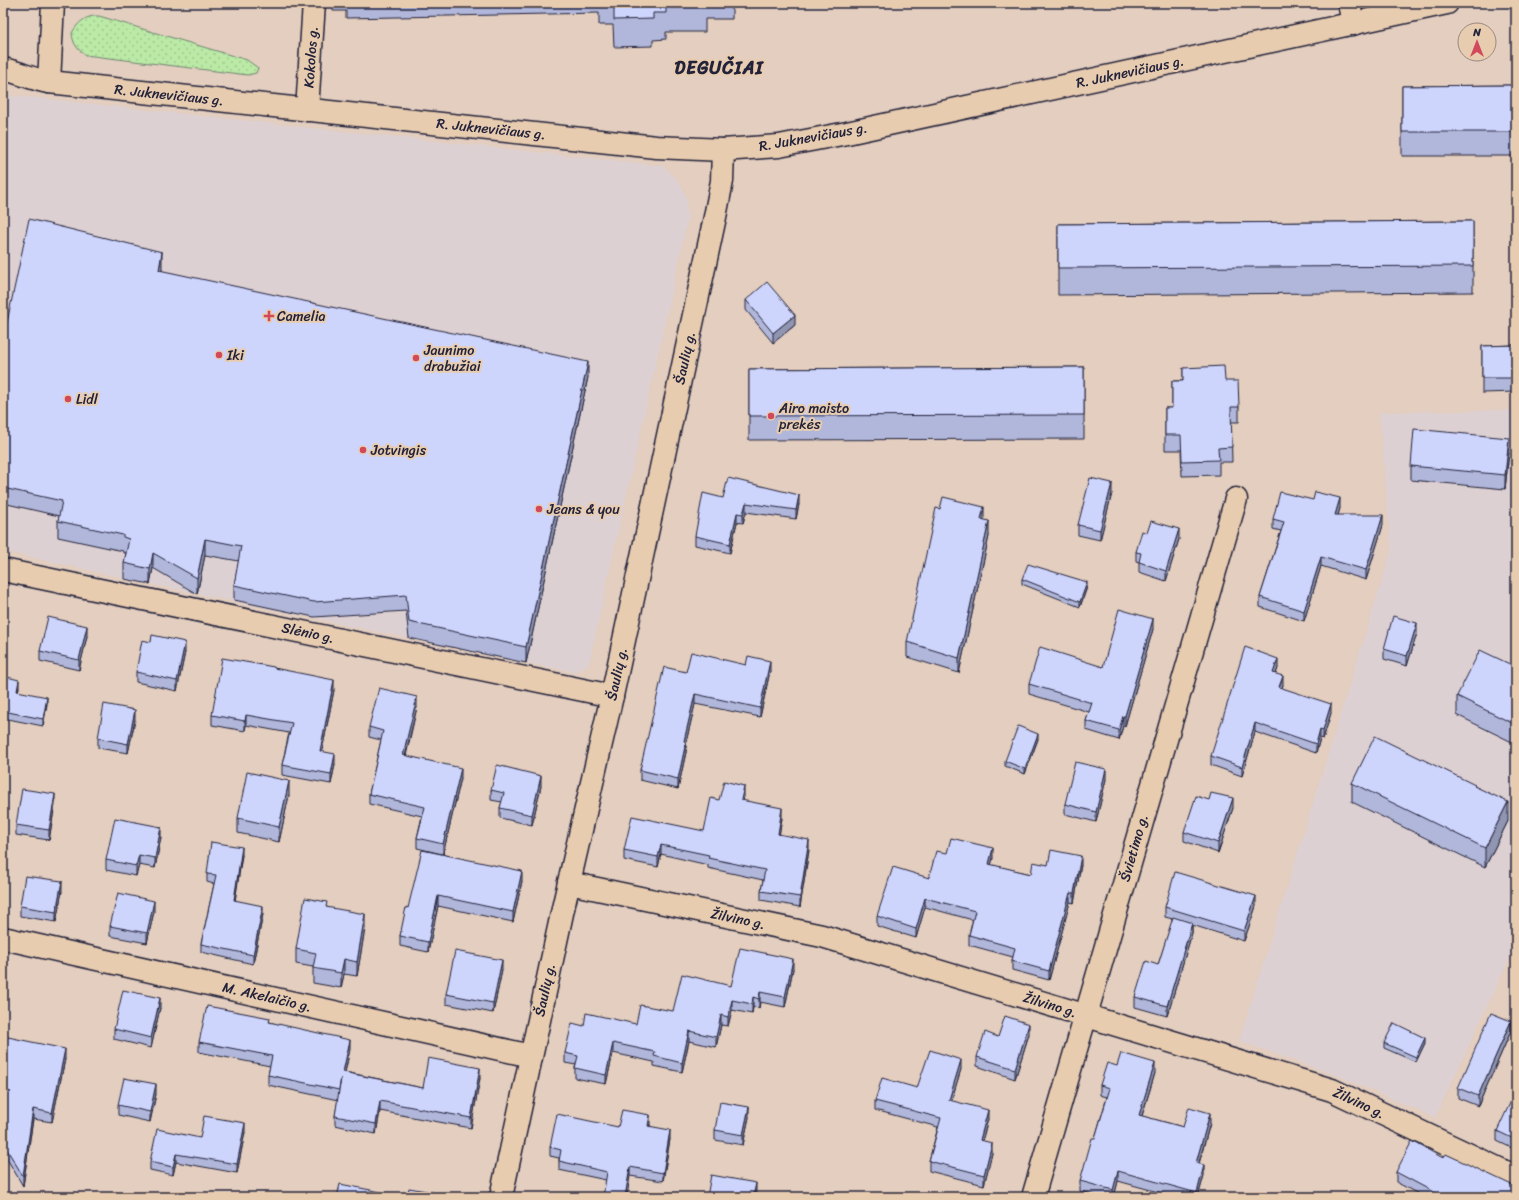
<svg xmlns="http://www.w3.org/2000/svg" width="1519" height="1200" viewBox="0 0 1519 1200" font-family="Sriracha,sans-serif">
<style>
.built{fill:#ddd0d2}
.grass{fill:url(#grass-dots);stroke:#6e8670}
.lines{fill:none;stroke-linecap:round;stroke-linejoin:round}
.minor-casing{stroke:#22223b;stroke-width:25}
.minor{stroke:#e8ccaf;stroke-width:22}
.wall{fill:#b1b7da;stroke:#22223b}
.shaded-wall{fill:#9095b1;stroke:#22223b}
.building{fill:#ced5fd;stroke:#22223b}
.poi-dot{fill:#d1495b;stroke:#e8ccaf;stroke-width:1.5}
.labels{text-anchor:middle;dominant-baseline:central;stroke-width:4;stroke-linejoin:round;paint-order:stroke}
.street-label{font-size:14px;fill:#22223b;stroke:#e8ccaf}
.poi-label{font-size:14px;fill:#22223b;stroke:#e8ccaf;text-anchor:start}
.district-label{font-size:18px;font-weight:bold;letter-spacing:1px;fill:#22223b;stroke:#e8ccaf}
</style>
<defs>
<pattern id="grass-dots" width="8" height="8" patternUnits="userSpaceOnUse"><rect width="8" height="8" fill="#bbe9a6"/><path d="M2 2h.1M6 6h.1" fill="none" stroke="#a0c890" stroke-width="1.8" stroke-linecap="round"/></pattern>
</defs>
<rect width="100%" height="100%" fill="#e3cebf"/>
<filter id="ink" filterUnits="userSpaceOnUse"><feTurbulence type="fractalNoise" baseFrequency=".025" numOctaves="2"/><feDisplacementMap in="SourceGraphic" scale="8" xChannelSelector="R" yChannelSelector="G"/><feConvolveMatrix kernelMatrix="1 2 1 2 8 2 1 2 1" color-interpolation-filters="sRGB"/></filter>
<g filter="url(#ink)">
<!-- built -->
<g class="built">
<polygon points="19,96 664,166 680,183 686,196 688,219 589,664 575,672 526,663 150,584 3,551 3,97"/>
<polygon points="1516,410 1516,944 1435,1118 1341,1077 1239,1041 1391,551 1379,412"/>
</g>
<!-- grass -->
<path class="grass" d="M93 16H99L247 60 258 68 256 73 248 75 85 55C76 48 73 43 72 33 77 24 83 18 93 16Z"/>
<g class="lines">
<!-- minor casing -->
<g class="minor-casing">
<g id="minor">
<polyline points="1349,3 1353,24"/>
<path d="M3 69C19 72 33 80 49 82L656 147 723 150 779 146 847 133 1447 3"/>
<polyline points="49,82 53,3"/>
<polyline points="307,110 314,3"/>
<polyline points="3,570 612,696"/>
<polyline points="569,883 822,936 1332,1090 1516,1177"/>
<polyline points="3,938 531,1056"/>
<polyline points="501,1197 564,904 612,696 715,217 722,181 723,150"/>
<polyline points="1033,1197 1236,499"/>
</g>
</g>
<!-- minor -->
<use href="#minor" class="minor"/>
</g>
<!-- wall -->
<g class="wall">
<polygon points="333,3 732,3 732,19 705,19 705,32 666,32 666,39 653,40 653,46 614,47 613,25 599,25 599,13 346,18 346,11 333,11"/>
<polygon points="1516,85 1516,156 1402,156 1402,86"/>
<polygon points="1473,221 1473,292 1058,295 1058,224"/>
<polygon points="162,268 162,271 588,377 526,663 409,638 406,611 314,617 234,600 234,585 239,561 205,555 197,594 153,568 150,584 124,579 124,563 126,553 123,553 123,551 58,537 58,521 59,516 3,503 3,341"/>
<polygon points="746,300 795,325 773,343 746,310"/>
<polygon points="1516,345 1516,392 1482,393 1482,346"/>
<polygon points="1084,367 1084,439 749,440 749,369"/>
<polygon points="1183,368 1225,381 1239,407 1239,422 1231,422 1232,462 1219,462 1219,475 1182,476 1181,450 1165,450 1165,408 1172,408 1172,381 1183,381"/>
<polygon points="1509,453 1505,489 1411,480 1411,466"/>
<polygon points="1112,493 1100,540 1078,535 1078,525"/>
<polygon points="723,498 799,504 796,519 746,512 743,523 737,522 730,553 695,545 695,536"/>
<polygon points="1340,508 1338,515 1383,525 1366,580 1321,566 1304,621 1260,607 1260,597 1281,531 1273,529 1273,519"/>
<polygon points="984,520 989,536 959,673 907,657 907,642"/>
<polygon points="1147,533 1179,539 1166,581 1139,572 1139,562 1136,561 1136,552"/>
<polygon points="1022,579 1087,587 1080,607 1022,584"/>
<polygon points="1153,629 1125,726 1123,726 1119,740 1086,730 1086,721 1089,712 1029,694 1029,684 1103,667"/>
<polygon points="1417,633 1407,666 1384,659 1384,649"/>
<polygon points="87,636 79,670 40,661 40,651"/>
<polygon points="185,652 177,691 136,682 136,672"/>
<polygon points="746,665 770,671 760,717 695,704 686,742 686,752 678,789 640,780 640,770 686,672"/>
<polygon points="1516,667 1516,744 1457,715 1457,696"/>
<polygon points="274,668 334,690 322,751 335,764 331,784 282,775 282,765 289,733 246,725 245,731 212,725 212,715"/>
<polygon points="1278,668 1276,674 1283,685 1282,688 1331,713 1323,739 1320,738 1316,753 1255,732 1242,776 1211,765 1211,756"/>
<polygon points="3,676 19,687 18,691 47,704 43,726 3,718"/>
<polygon points="417,707 406,756 461,778 443,854 522,881 513,922 438,906 428,952 400,946 400,936 408,908 442,854 417,848 417,838 422,816 369,804 369,794 381,740 369,737 369,727"/>
<polygon points="135,720 128,753 98,748 98,738"/>
<polygon points="1038,739 1025,774 1005,766 1005,761"/>
<polygon points="1106,779 1096,822 1065,814 1065,804"/>
<polygon points="1352,783 1475,786 1508,821 1485,867 1352,802"/>
<polygon points="541,786 532,825 500,818 500,808 502,802 491,800 491,790"/>
<polygon points="289,795 279,842 238,833 238,818"/>
<polygon points="744,796 743,801 782,818 779,834 809,850 800,907 761,900 761,891 763,880 708,868 708,865 661,854 658,867 624,860 624,850 704,831 719,800"/>
<polygon points="1209,800 1233,808 1218,853 1184,841 1184,832"/>
<polygon points="55,804 49,840 16,835 16,825"/>
<polygon points="161,837 155,868 139,865 136,876 106,870 106,860"/>
<polygon points="947,853 993,858 991,865 1031,874 1048,865 1081,865 1074,903 1070,902 1049,980 1012,970 1012,961 1013,957 969,945 969,935 973,920 925,907 916,938 877,926 877,916 929,878"/>
<polygon points="242,855 235,900 263,914 253,964 201,952 201,944 214,884 207,882 207,874"/>
<polygon points="62,891 56,922 20,916 20,906"/>
<polygon points="1256,906 1244,941 1192,925 1192,933 1167,1016 1135,1007 1135,997 1158,965 1173,919 1165,917 1165,907"/>
<polygon points="327,907 365,928 357,976 344,974 341,988 313,983 313,967 296,964 296,949"/>
<polygon points="154,911 147,943 110,936 110,926"/>
<polygon points="793,969 785,1007 760,1002 759,1008 753,1007 752,1014 732,1010 728,1026 721,1025 716,1047 689,1041 682,1072 654,1066 654,1062 613,1053 606,1084 575,1078 575,1068 576,1065 565,1063 565,1053 584,1026 636,1024 673,1011 731,986"/>
<polygon points="502,970 493,1013 446,1004 446,994"/>
<polygon points="160,1008 151,1048 114,1039 114,1029"/>
<polygon points="270,1022 350,1049 345,1072 423,1088 480,1078 471,1128 380,1111 376,1134 335,1125 335,1116 338,1100 268,1085 268,1075 270,1066 199,1052 199,1042"/>
<polygon points="1511,1031 1478,1106 1458,1098 1458,1088"/>
<polygon points="1029,1034 1015,1079 977,1066 977,1057 998,1037"/>
<polygon points="3,1036 65,1059 52,1122 33,1119 23,1186 3,1152"/>
<polygon points="1384,1043 1425,1043 1416,1062 1384,1048"/>
<polygon points="1117,1066 1155,1073 1142,1116 1183,1127 1210,1123 1199,1164 1204,1175 1198,1197 1176,1197 1118,1181 1114,1197 1102,1197 1080,1191 1080,1181 1095,1138 1107,1097 1100,1095 1100,1085"/>
<polygon points="961,1069 951,1101 988,1119 982,1141 992,1153 984,1185 929,1171 929,1161 938,1127 875,1110 875,1101 917,1088"/>
<polygon points="156,1094 150,1122 118,1115 118,1105"/>
<polygon points="1516,1104 1516,1150 1497,1141 1497,1131"/>
<polygon points="749,1117 743,1145 715,1140 715,1130"/>
<polygon points="650,1124 650,1126 670,1139 663,1181 630,1176 606,1180 559,1170 559,1158 550,1156 550,1147 618,1127"/>
<polygon points="245,1132 237,1173 176,1162 173,1175 150,1170 150,1162 200,1138"/>
<polygon points="1443,1158 1516,1197 1424,1197 1396,1182 1396,1172"/>
</g>
<!-- shaded-wall -->
<g class="shaded-wall">
<polygon points="162,252 162,268 159,286 159,270"/>
<polygon points="795,315 795,325 773,343 773,333"/>
<polygon points="588,362 588,377 526,663 526,647"/>
<polygon points="1509,438 1509,453 1505,489 1505,475"/>
<polygon points="1112,483 1112,493 1100,540 1100,530"/>
<polygon points="799,495 799,504 796,519 796,510"/>
<polygon points="1340,498 1340,508 1335,525 1335,515"/>
<polygon points="746,503 746,512 743,523 743,514"/>
<polygon points="984,507 984,521 981,519"/>
<polygon points="737,513 737,522 730,553 730,544"/>
<polygon points="1383,515 1383,525 1366,580 1366,570"/>
<polygon points="989,521 989,536 959,673 959,658"/>
<polygon points="1179,529 1179,539 1166,581 1166,571"/>
<polygon points="205,539 205,555 197,594 197,578"/>
<polygon points="153,553 153,568 150,584 150,569"/>
<polygon points="1321,557 1321,566 1304,621 1304,611"/>
<polygon points="1087,582 1087,587 1080,607 1080,602"/>
<polygon points="1153,619 1153,629 1125,726 1125,716"/>
<polygon points="1417,623 1417,633 1407,666 1407,656"/>
<polygon points="87,626 87,636 79,670 79,660"/>
<polygon points="185,642 185,652 177,691 177,681"/>
<polygon points="1278,659 1278,668 1273,682 1273,673"/>
<polygon points="770,661 770,671 760,717 760,708"/>
<polygon points="1283,676 1283,685 1279,697 1279,687"/>
<polygon points="19,680 19,687 17,698 17,691"/>
<polygon points="334,680 334,690 320,761 320,751"/>
<polygon points="695,694 695,704 684,751 684,741"/>
<polygon points="47,697 47,704 43,726 43,719"/>
<polygon points="417,697 417,707 403,765 403,755"/>
<polygon points="1331,704 1331,713 1323,739 1323,730"/>
<polygon points="135,710 135,720 128,753 128,744"/>
<polygon points="246,715 246,725 245,731 245,721"/>
<polygon points="1123,716 1123,726 1119,740 1119,730"/>
<polygon points="1255,723 1255,732 1242,776 1242,767"/>
<polygon points="1320,729 1320,738 1316,753 1316,744"/>
<polygon points="1038,734 1038,739 1025,774 1025,769"/>
<polygon points="686,742 686,752 678,789 678,779"/>
<polygon points="335,754 335,764 331,784 331,774"/>
<polygon points="461,768 461,778 443,854 443,844"/>
<polygon points="1106,769 1106,779 1096,822 1096,812"/>
<polygon points="541,776 541,786 532,825 532,815"/>
<polygon points="289,781 289,795 279,842 279,827"/>
<polygon points="744,786 744,796 741,810 741,800"/>
<polygon points="55,794 55,804 49,840 49,830"/>
<polygon points="1233,798 1233,808 1218,853 1218,843"/>
<polygon points="1508,802 1508,821 1485,867 1485,848"/>
<polygon points="782,808 782,818 778,844 778,834"/>
<polygon points="161,827 161,837 155,868 155,858"/>
<polygon points="809,840 809,850 800,907 800,897"/>
<polygon points="661,845 661,854 658,867 658,857"/>
<polygon points="242,847 242,855 234,908 234,900"/>
<polygon points="993,848 993,858 989,873 989,864"/>
<polygon points="139,855 139,865 136,876 136,866"/>
<polygon points="1081,856 1081,865 1074,903 1074,893"/>
<polygon points="522,871 522,881 513,922 513,912"/>
<polygon points="62,881 62,891 56,922 56,912"/>
<polygon points="1070,893 1070,902 1049,980 1049,971"/>
<polygon points="438,896 438,906 428,952 428,942"/>
<polygon points="1256,896 1256,906 1244,941 1244,931"/>
<polygon points="925,898 925,907 916,938 916,929"/>
<polygon points="154,901 154,911 147,943 147,933"/>
<polygon points="263,906 263,914 253,964 253,955"/>
<polygon points="365,914 365,928 357,976 357,962"/>
<polygon points="1192,923 1192,933 1167,1016 1167,1006"/>
<polygon points="344,959 344,974 341,988 341,973"/>
<polygon points="793,959 793,969 785,1007 785,997"/>
<polygon points="502,960 502,970 493,1013 493,1003"/>
<polygon points="760,992 760,1002 759,1008 759,999"/>
<polygon points="753,997 753,1007 752,1014 752,1004"/>
<polygon points="160,998 160,1008 151,1048 151,1038"/>
<polygon points="732,1000 732,1010 728,1026 728,1017"/>
<polygon points="721,1015 721,1025 716,1047 716,1037"/>
<polygon points="1511,1021 1511,1031 1478,1106 1478,1096"/>
<polygon points="1029,1024 1029,1034 1015,1079 1015,1069"/>
<polygon points="689,1031 689,1041 682,1072 682,1063"/>
<polygon points="1425,1038 1425,1043 1416,1062 1416,1057"/>
<polygon points="350,1040 350,1049 343,1082 343,1072"/>
<polygon points="613,1043 613,1053 606,1084 606,1075"/>
<polygon points="65,1049 65,1059 52,1122 52,1113"/>
<polygon points="961,1060 961,1069 949,1109 949,1100"/>
<polygon points="1155,1063 1155,1073 1139,1125 1139,1115"/>
<polygon points="480,1068 480,1078 471,1128 471,1118"/>
<polygon points="156,1084 156,1094 150,1122 150,1112"/>
<polygon points="380,1101 380,1111 376,1134 376,1124"/>
<polygon points="749,1107 749,1117 743,1145 743,1135"/>
<polygon points="33,1109 33,1119 23,1186 23,1176"/>
<polygon points="988,1110 988,1119 980,1149 980,1140"/>
<polygon points="1210,1113 1210,1123 1196,1173 1196,1163"/>
<polygon points="650,1115 650,1124 648,1135 648,1126"/>
<polygon points="245,1123 245,1132 237,1173 237,1164"/>
<polygon points="670,1130 670,1139 663,1181 663,1173"/>
<polygon points="992,1143 992,1153 984,1185 984,1175"/>
<polygon points="176,1154 176,1162 173,1175 173,1167"/>
<polygon points="1204,1165 1204,1175 1198,1197 1197,1197 1197,1193"/>
<polygon points="630,1167 630,1176 627,1197 625,1197"/>
<polygon points="1118,1171 1118,1181 1114,1197 1113,1197 1113,1190"/>
<polygon points="756,1183 756,1193 755,1197 753,1197"/>
</g>
<!-- building -->
<g class="building">
<polygon points="614,3 705,3 705,5 666,5 666,13 653,13 653,19 614,20"/>
<polygon points="1516,85 1516,132 1402,132 1402,86"/>
<polygon points="29,219 162,252 159,270 588,362 526,647 409,622 406,595 314,602 234,585 241,546 205,539 197,578 153,553 150,569 124,563 129,539 123,537 123,535 58,521 62,501 3,488 3,437 5,426 3,426 3,341"/>
<polygon points="1473,221 1473,266 1058,268 1058,224"/>
<polygon points="767,282 795,315 773,333 746,300"/>
<polygon points="1516,345 1516,378 1482,378 1482,346"/>
<polygon points="1224,366 1225,381 1238,381 1239,407 1231,407 1232,447 1218,448 1219,460 1182,461 1181,435 1165,435 1165,408 1172,408 1172,381 1183,381 1183,368"/>
<polygon points="1084,367 1084,415 749,416 749,369"/>
<polygon points="1414,429 1509,438 1505,475 1411,466"/>
<polygon points="728,478 799,495 796,510 746,503 743,514 737,513 730,544 695,536 703,493 723,498"/>
<polygon points="1090,478 1112,483 1100,530 1078,525"/>
<polygon points="1280,492 1313,500 1315,492 1340,498 1335,515 1383,515 1366,570 1321,557 1304,611 1260,597 1284,522 1273,519"/>
<polygon points="943,497 984,507 981,519 989,521 959,658 907,642 936,508 940,509"/>
<polygon points="1151,521 1179,529 1166,571 1139,562 1141,553 1136,552 1142,531 1147,533"/>
<polygon points="1028,564 1087,582 1080,602 1022,579"/>
<polygon points="1119,609 1153,619 1125,716 1123,716 1119,730 1086,721 1092,703 1029,684 1040,647 1103,667"/>
<polygon points="1393,616 1417,623 1407,656 1384,649"/>
<polygon points="48,617 87,626 79,660 40,651"/>
<polygon points="152,635 185,642 177,681 136,672 142,640 151,642"/>
<polygon points="1245,647 1278,659 1273,673 1283,676 1279,687 1331,704 1323,730 1320,729 1316,744 1255,723 1242,767 1211,756"/>
<polygon points="1480,650 1516,667 1516,725 1457,696"/>
<polygon points="691,652 746,665 748,656 770,661 760,708 695,694 684,741 686,742 678,779 640,770 664,667 686,672"/>
<polygon points="222,658 274,667 274,668 334,680 320,751 335,754 331,774 282,765 292,723 246,715 245,721 212,715"/>
<polygon points="3,676 19,680 17,691 47,697 43,719 3,711"/>
<polygon points="379,688 417,697 403,755 461,768 443,844 417,838 425,807 369,794 383,731 369,727"/>
<polygon points="104,704 135,710 128,744 98,738"/>
<polygon points="1018,726 1038,734 1025,769 1005,761"/>
<polygon points="1375,736 1475,785 1474,786 1508,802 1485,848 1352,783"/>
<polygon points="1075,762 1106,769 1096,812 1065,804"/>
<polygon points="497,765 541,776 532,815 500,808 504,793 491,790"/>
<polygon points="247,772 289,781 279,827 238,818"/>
<polygon points="724,781 744,786 741,800 782,808 778,834 809,840 800,897 761,891 765,870 708,858 709,855 661,845 658,857 624,850 632,816 704,831 711,798 719,800"/>
<polygon points="22,789 55,794 49,830 16,825"/>
<polygon points="1211,793 1233,798 1218,843 1184,832 1196,796 1209,800"/>
<polygon points="115,818 161,827 155,858 139,855 136,866 106,860"/>
<polygon points="951,838 993,848 989,864 1031,874 1033,862 1048,865 1051,850 1081,856 1074,893 1070,893 1049,971 1012,961 1015,948 969,935 975,911 925,898 916,929 877,916 893,867 929,878 936,851 947,853"/>
<polygon points="211,842 242,847 234,900 263,906 253,955 201,944 216,875 207,874"/>
<polygon points="422,850 522,871 513,912 438,896 428,942 400,936 406,907 408,908"/>
<polygon points="1175,872 1256,896 1244,931 1165,907"/>
<polygon points="25,876 62,881 56,912 20,906"/>
<polygon points="118,893 154,901 147,933 110,926"/>
<polygon points="305,898 327,902 326,907 365,914 357,962 344,959 341,973 313,968 316,953 296,949"/>
<polygon points="1173,917 1192,923 1167,1006 1135,997 1146,961 1158,965"/>
<polygon points="740,948 793,959 785,997 760,992 759,999 753,997 752,1004 732,1000 728,1017 721,1015 716,1037 689,1031 682,1063 654,1056 655,1052 613,1043 606,1075 575,1068 578,1056 565,1053 572,1023 584,1026 586,1013 636,1024 640,1005 673,1011 682,974 731,986"/>
<polygon points="455,951 502,960 493,1003 446,994"/>
<polygon points="123,990 160,998 151,1038 114,1029"/>
<polygon points="207,1006 270,1018 269,1022 350,1040 343,1072 423,1088 428,1058 480,1068 471,1118 380,1101 376,1124 335,1116 341,1078 339,1090 268,1075 272,1056 199,1042"/>
<polygon points="1491,1013 1511,1021 1478,1096 1458,1088"/>
<polygon points="1005,1016 1029,1024 1015,1069 977,1057 985,1032 998,1037"/>
<polygon points="1394,1023 1425,1038 1416,1057 1384,1043"/>
<polygon points="3,1036 65,1049 52,1113 33,1109 23,1176 3,1143 3,1097 11,1092 3,1090"/>
<polygon points="930,1050 961,1060 949,1100 988,1110 980,1140 992,1143 984,1175 929,1161 941,1118 875,1101 882,1078 917,1088"/>
<polygon points="1121,1053 1155,1063 1139,1115 1183,1127 1189,1107 1210,1113 1196,1163 1204,1165 1197,1193 1118,1171 1113,1190 1080,1181 1092,1138 1095,1138 1110,1088 1100,1085 1107,1063 1117,1066"/>
<polygon points="124,1078 156,1084 150,1112 118,1105"/>
<polygon points="1511,1101 1516,1104 1516,1140 1497,1131"/>
<polygon points="720,1102 749,1107 743,1135 715,1130"/>
<polygon points="622,1110 650,1115 648,1126 670,1130 663,1173 630,1167 625,1197 603,1197 607,1172 559,1161 561,1150 550,1147 557,1114 618,1127"/>
<polygon points="204,1116 245,1123 237,1164 176,1154 173,1167 150,1162 157,1129 200,1138"/>
<polygon points="1412,1141 1443,1158 1446,1154 1516,1187 1516,1197 1443,1197 1396,1172"/>
<polygon points="711,1175 756,1183 753,1197 707,1197"/>
<polygon points="340,1184 406,1197 337,1197"/>
<polygon points="409,1188 449,1195 448,1197 407,1197"/>
</g>
</g>
<!-- markers -->
<g class="poi-dot">
<path d="M267 310h4v4h4v4h-4v4h-4v-4h-4v-4h4z"/>
<circle cx="219" cy="355" r="4"/>
<circle cx="416" cy="358" r="4"/>
<circle cx="68" cy="399" r="4"/>
<circle cx="771" cy="416" r="4"/>
<circle cx="363" cy="450" r="4"/>
<circle cx="539" cy="509" r="4"/>
</g>
<g class="labels">
<!-- street labels -->
<g class="street-label">
<text transform="translate(311 57) rotate(-86)">Kokolos g.</text>
<text transform="translate(1130 72) rotate(-12)">R. Juknevičiaus g.</text>
<text transform="translate(169 95) rotate(6)">R. Juknevičiaus g.</text>
<text transform="translate(491 129) rotate(6)">R. Juknevičiaus g.</text>
<text transform="translate(813 137) rotate(-10)">R. Juknevičiaus g.</text>
<text transform="translate(685 358) rotate(-78)">Šaulių g.</text>
<text transform="translate(308 633) rotate(12)">Slėnio g.</text>
<text transform="translate(617 674) rotate(-78)">Šaulių g.</text>
<text transform="translate(1134 848) rotate(-74)">Švietimo g.</text>
<text transform="translate(738 919) rotate(12)">Žilvino g.</text>
<text transform="translate(545 990) rotate(-78)">Šaulių g.</text>
<text transform="translate(267 997) rotate(13)">M. Akelaičio g.</text>
<text transform="translate(1050 1005) rotate(17)">Žilvino g.</text>
<text transform="translate(1359 1103) rotate(25)">Žilvino g.</text>
</g>
<!-- poi labels -->
<g class="poi-label">
<text x="277" y="316">Camelia</text>
<text x="424" y="350">Jaunimo<tspan x="424" dy="16">drabužiai</tspan></text>
<text x="227" y="355">Iki</text>
<text x="76" y="399">Lidl</text>
<text x="779" y="408">Airo maisto<tspan x="779" dy="16">prekės</tspan></text>
<text x="371" y="450">Jotvingis</text>
<text x="547" y="509">Jeans &amp; you</text>
</g>
<!-- district labels -->
<g class="district-label">
<text x="719" y="68">DEGUČIAI</text>
</g>
</g>
<!-- margin -->
<rect width="1519" height="1200" fill="none" stroke="#e8ccaf" stroke-width="16"/>
<rect x="8" y="8" width="1503" height="1184" fill="none" stroke="#22223b" stroke-width="1.5" filter="url(#ink)"/>
<!-- north arrow -->
<g transform="translate(1477 42)"><circle r="19" fill="#e8ccaf" stroke="#998881"/>
<path d="M0-3L7 15L0 10L-7 15Z" fill="#d1495b"/>
<text y="-6" font-size="11" font-weight="bold" text-anchor="middle" fill="#22223b">N</text>
</g>
</svg>
